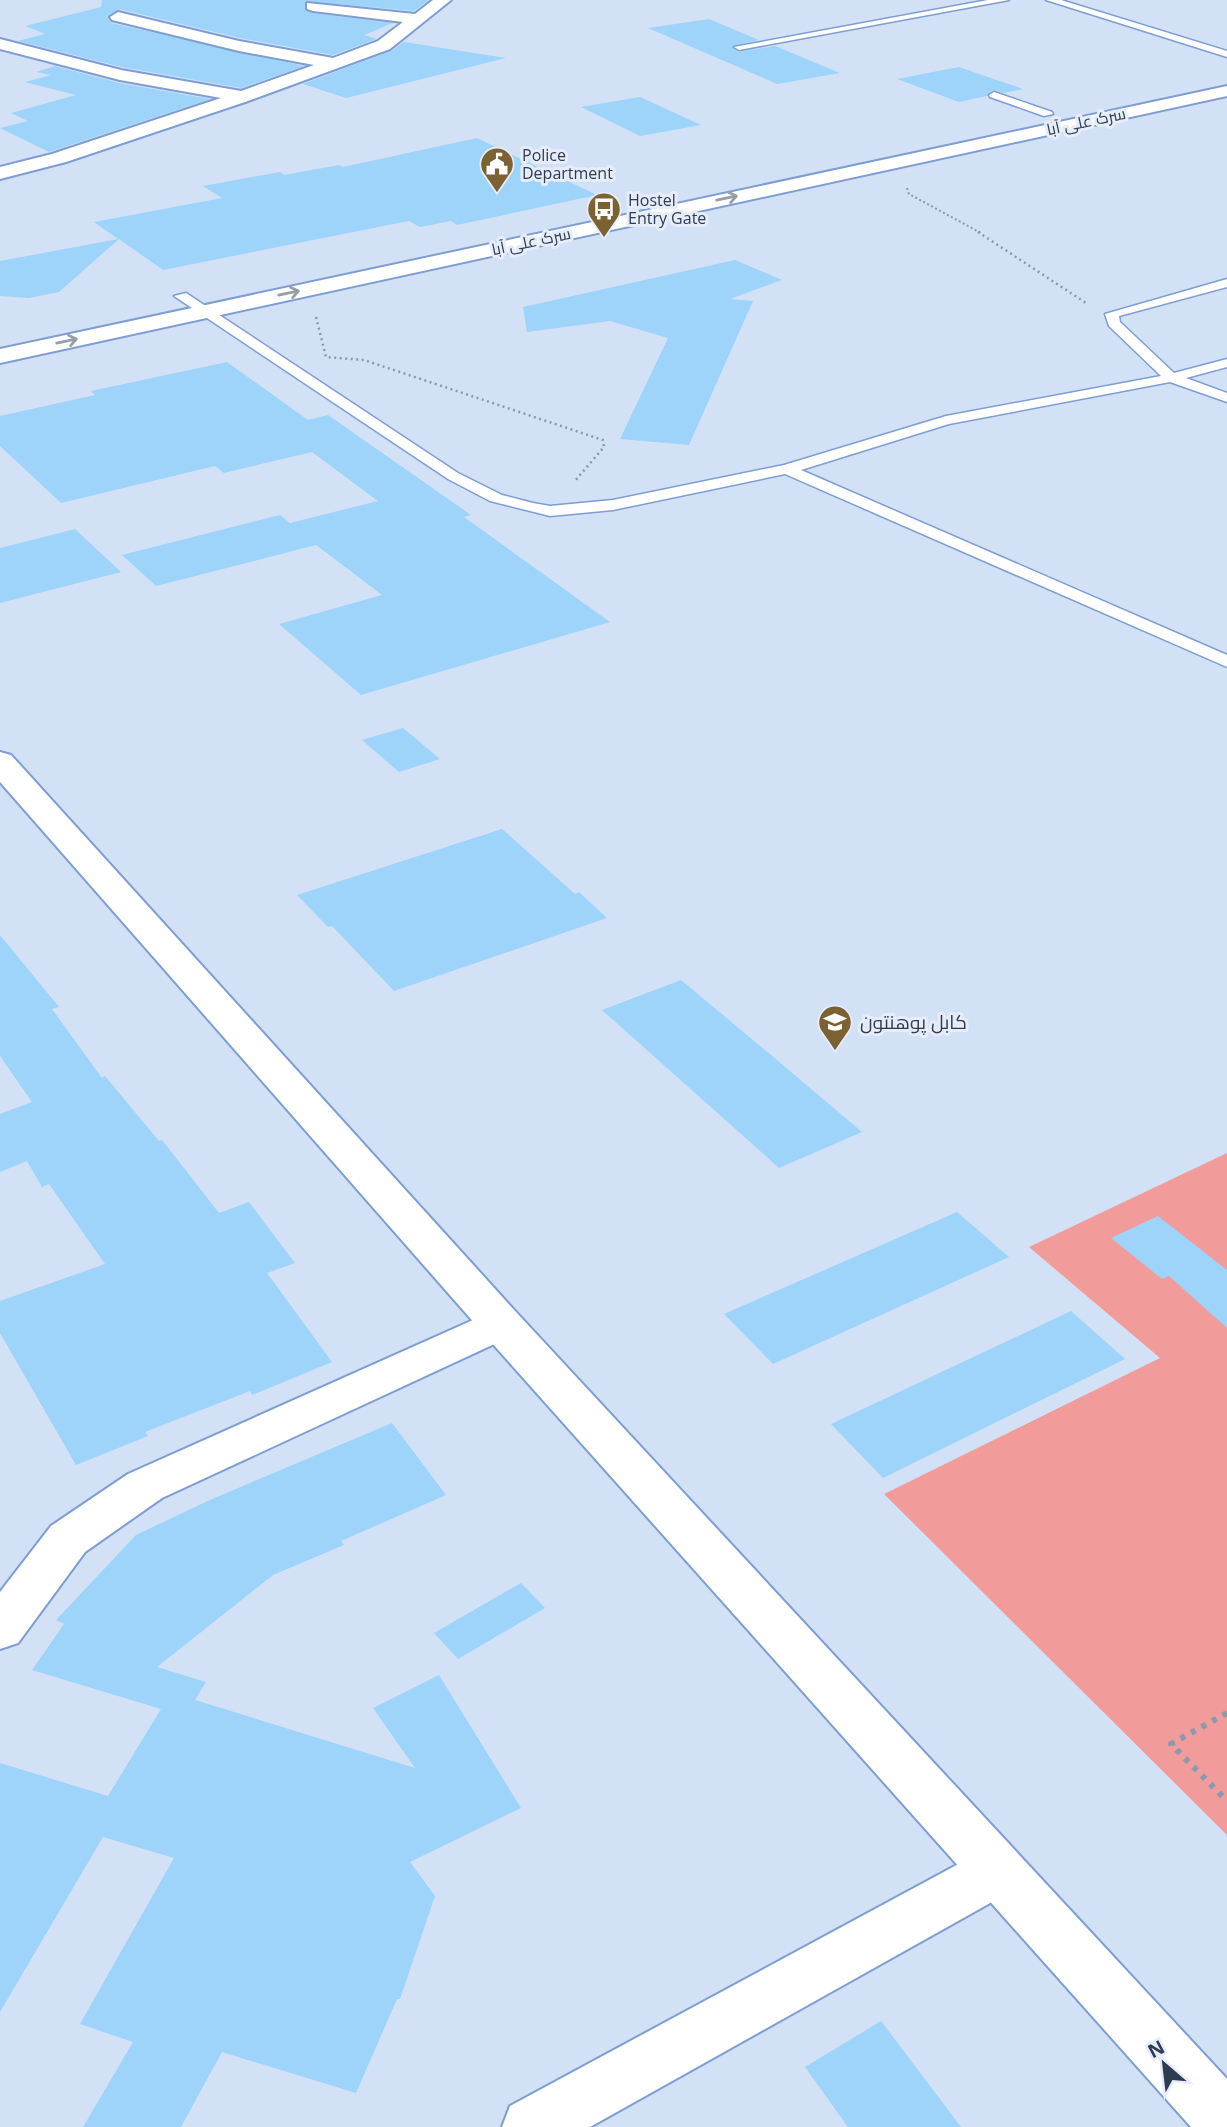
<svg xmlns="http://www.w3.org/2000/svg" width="1227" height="2127" viewBox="0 0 1227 2127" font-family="'Open Sans',Cairo,sans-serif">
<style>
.green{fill:#f19c9b}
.building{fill:#9ed3fa}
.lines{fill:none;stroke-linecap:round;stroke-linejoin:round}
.service-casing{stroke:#7e9dd2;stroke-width:3}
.minor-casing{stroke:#7e9dd2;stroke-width:4}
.tertiary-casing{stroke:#7e9dd2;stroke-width:4}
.path-far2{stroke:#8b99af;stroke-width:2;stroke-dasharray:2 2.5;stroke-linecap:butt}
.path-far1{stroke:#8b99af;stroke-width:2.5;stroke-dasharray:2 3.5;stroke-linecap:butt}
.path{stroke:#8b99af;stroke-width:6;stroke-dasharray:5 7;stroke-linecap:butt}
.service{fill:#fff;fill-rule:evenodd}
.minor{fill:#fff;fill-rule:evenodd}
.tertiary{fill:#fff;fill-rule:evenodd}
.oneway{stroke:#969ea8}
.labels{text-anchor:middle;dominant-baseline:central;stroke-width:6;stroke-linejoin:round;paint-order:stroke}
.far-street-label{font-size:16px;fill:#2e3c52;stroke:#e6edf9}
.far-poi-label{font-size:16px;fill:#2e3c52;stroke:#e6edf9;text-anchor:start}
.poi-label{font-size:19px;fill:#2e3c52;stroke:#e6edf9;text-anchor:start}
</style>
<rect width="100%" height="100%" fill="#d3e1f7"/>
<!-- green -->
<polygon class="green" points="1227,1153 1227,1835 884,1494 1160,1358 1029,1247"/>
<!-- building -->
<g class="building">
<polygon points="102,0 429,0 414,11 305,1 305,11 312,13 393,23 364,35 377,39 333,55 240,38 119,9 107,16 111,23 304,66 241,88 122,67 18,41 45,34 25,26 101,7"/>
<polygon points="709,19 759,40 732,46 738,52 775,46 840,73 777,84 648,28"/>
<polygon points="404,42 506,58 346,98 303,84 391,51"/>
<polygon points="55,66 119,83 210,99 49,152 0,128 28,121 11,113 76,95 25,82 51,75 36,72"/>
<polygon points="959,67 1023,89 1004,93 993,90 987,96 959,102 897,79"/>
<polygon points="640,97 701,125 640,136 581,107"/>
<polygon points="477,138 597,195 457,225 451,221 420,227 409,221 163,270 119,239 59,292 29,298 0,296 0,261 118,239 94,222 222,198 203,186 280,172 284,175 339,165 343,167"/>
<polygon points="735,260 782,280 730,299 753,301 689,445 620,439 668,338 610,321 527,332 523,307"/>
<polygon points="227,362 308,420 328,415 471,515 464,517 610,622 361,695 279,624 382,595 311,541 316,545 156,586 122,555 280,515 290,523 378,501 312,452 224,473 215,466 61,503 0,446 0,416 95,395 91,391"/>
<polygon points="75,529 121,572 0,603 0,548"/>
<polygon points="403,728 440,759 399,772 362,740"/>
<polygon points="502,829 575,894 579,892 607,918 394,991 332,926 328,927 297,895"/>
<polygon points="0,935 59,1007 52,1009 102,1078 105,1076 159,1141 162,1140 219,1213 249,1202 295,1263 267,1273 332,1362 252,1395 250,1391 145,1432 148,1436 76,1465 0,1333 0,1301 105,1264 49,1184 42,1187 27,1161 0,1172 0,1114 32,1102 0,1056"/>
<polygon points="681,980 771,1055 862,1132 779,1168 602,1010"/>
<polygon points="957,1212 1009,1257 773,1364 724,1314"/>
<polygon points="1158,1216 1227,1270 1227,1328 1169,1276 1162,1279 1111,1238"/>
<polygon points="1071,1311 1125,1359 883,1478 831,1424"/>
<polygon points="392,1423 446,1495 341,1541 344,1545 273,1575 157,1667 206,1682 195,1700 415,1768 373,1708 439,1675 521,1808 410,1862 435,1896 400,1999 397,1999 356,2093 222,2052 181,2127 83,2127 133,2042 80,2024 174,1858 103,1837 0,2012 0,1763 108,1796 161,1709 32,1670 64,1624 56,1620 136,1535 212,1499"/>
<polygon points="521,1583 545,1608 458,1659 434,1633"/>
<polygon points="881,2021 961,2127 848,2127 805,2067"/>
</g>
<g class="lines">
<!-- service casing -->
<g class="service-casing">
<g id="service">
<polygon points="988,0 1009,0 739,50 734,47"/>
<polygon points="1046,0 1061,0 1227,51 1227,57"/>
<polygon points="994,92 1052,112 1053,114 1044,116 990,97 989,95"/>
<polygon points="1227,279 1227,287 1119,316 1120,322 1174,373 1227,359 1227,367 1186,378 1227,393 1227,402 1170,382 949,424 801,470 1227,655 1227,667 785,474 613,510 550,516 490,501 448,479 174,296 186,293 458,473 502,495 533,503 550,506 613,500 784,465 946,416 1161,376 1109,326 1105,314"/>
</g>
</g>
<!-- minor casing -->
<g class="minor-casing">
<g id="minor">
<polygon points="433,0 451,0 390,49 248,101 66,162 0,179 0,167 52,154 221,98 120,80 0,49 0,39 121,70 241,91 314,65 239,51 112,20 110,17 118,12 239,41 333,58 378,41 403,22 313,11 307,9 307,3 415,14"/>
<polygon points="500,1308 516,1312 522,1323 516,1334 162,1498 85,1552 18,1643 0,1649 0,1592 51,1526 128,1474"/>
<polygon points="997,1847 1017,1854 1025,1871 1017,1888 590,2127 502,2127 510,2106 977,1854"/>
</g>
</g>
<!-- tertiary casing -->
<g class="tertiary-casing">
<g id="tertiary">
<polygon points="1227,86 1227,96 0,363 0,349"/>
<polygon points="0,752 11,755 516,1312 1227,2079 1227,2127 1191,2127 484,1334 0,782"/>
</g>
</g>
<!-- path-far2 -->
<polyline class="path-far2" points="907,188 909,194 981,233"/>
<!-- path-far1 -->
<g class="path-far1">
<polyline points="978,232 1086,303"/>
<polyline points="316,317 326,357 364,360 603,440 604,447 574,482"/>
</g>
<!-- path -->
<polyline class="path" points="1227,1713 1171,1744 1227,1801"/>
<!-- service -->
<use href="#service" class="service"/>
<!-- minor -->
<use href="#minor" class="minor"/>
<!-- tertiary -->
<use href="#tertiary" class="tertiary"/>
</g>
<!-- one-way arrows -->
<defs><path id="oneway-shaft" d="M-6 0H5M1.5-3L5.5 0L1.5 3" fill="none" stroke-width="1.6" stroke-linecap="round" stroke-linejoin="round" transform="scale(1.75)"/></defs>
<g class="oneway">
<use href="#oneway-shaft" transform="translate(727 198) rotate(-12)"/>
<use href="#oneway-shaft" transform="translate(289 293) rotate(-12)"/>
<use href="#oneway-shaft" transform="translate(67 341) rotate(-12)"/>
</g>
<!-- icons -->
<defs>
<g id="civic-pin" transform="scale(1.75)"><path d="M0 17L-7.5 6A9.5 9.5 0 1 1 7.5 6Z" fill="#7c6233" stroke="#e6edf9"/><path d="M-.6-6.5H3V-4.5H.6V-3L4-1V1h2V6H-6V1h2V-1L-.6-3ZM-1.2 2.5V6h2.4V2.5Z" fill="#fff"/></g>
<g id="bus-pin" transform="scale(1.75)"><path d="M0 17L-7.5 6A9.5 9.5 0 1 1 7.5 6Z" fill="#7c6233" stroke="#e6edf9"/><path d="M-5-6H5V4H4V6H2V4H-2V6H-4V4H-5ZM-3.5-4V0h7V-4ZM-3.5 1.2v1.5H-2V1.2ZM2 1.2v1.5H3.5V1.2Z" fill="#fff"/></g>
<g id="university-pin" transform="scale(1.75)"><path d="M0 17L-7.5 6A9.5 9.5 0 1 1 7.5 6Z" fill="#7c6233" stroke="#e6edf9"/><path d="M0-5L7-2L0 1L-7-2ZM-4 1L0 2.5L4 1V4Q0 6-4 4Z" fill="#fff"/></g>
</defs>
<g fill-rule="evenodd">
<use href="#civic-pin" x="497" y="164"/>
<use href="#bus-pin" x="604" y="209"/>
<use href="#university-pin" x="835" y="1022"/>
</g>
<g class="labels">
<!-- far-street labels -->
<g class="far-street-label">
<text transform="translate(1086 121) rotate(-12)">سرک علی آبا</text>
<text transform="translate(531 241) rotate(-12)">سرک علی آبا</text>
</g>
<!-- far-poi labels -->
<g class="far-poi-label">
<text x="522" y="155">Police<tspan x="522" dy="18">Department</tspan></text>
<text x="628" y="200">Hostel<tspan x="628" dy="18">Entry Gate</tspan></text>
</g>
<!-- poi labels -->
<g class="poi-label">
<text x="860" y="1022">کابل پوهنتون</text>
</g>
</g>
<!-- north arrow -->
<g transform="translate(1164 2064) rotate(332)" stroke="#e6edf9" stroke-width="5" paint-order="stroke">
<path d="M0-5L12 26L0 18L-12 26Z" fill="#2e3c52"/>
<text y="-10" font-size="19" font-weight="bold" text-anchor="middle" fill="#2e3c52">N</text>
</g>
</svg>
